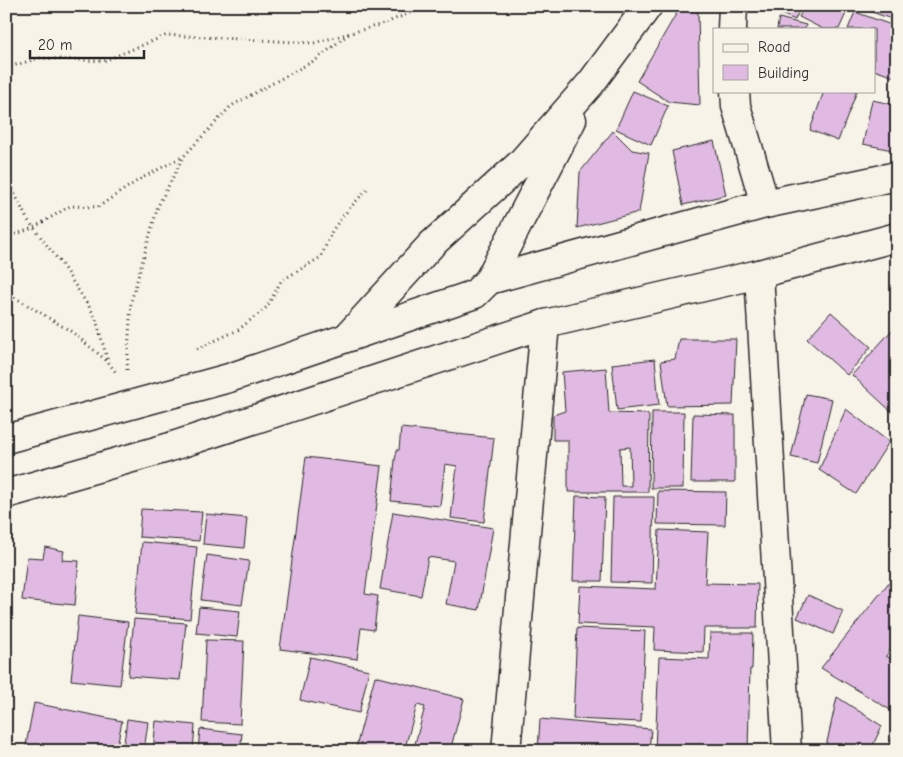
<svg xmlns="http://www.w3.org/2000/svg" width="903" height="757" viewBox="0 0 903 757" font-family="'Comic Neue',sans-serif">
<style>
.building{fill:#e0bae3;stroke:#2b2b2b;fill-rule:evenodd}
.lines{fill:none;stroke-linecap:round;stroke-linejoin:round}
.minor-casing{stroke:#2b2b2b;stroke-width:31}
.path{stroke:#2b2b2b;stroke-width:3;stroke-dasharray:1 4;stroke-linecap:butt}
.minor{stroke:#f7f3e8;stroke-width:28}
</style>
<rect width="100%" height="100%" fill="#f7f3e8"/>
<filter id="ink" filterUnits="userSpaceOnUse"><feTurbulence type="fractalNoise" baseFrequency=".02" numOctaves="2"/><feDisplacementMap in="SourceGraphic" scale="10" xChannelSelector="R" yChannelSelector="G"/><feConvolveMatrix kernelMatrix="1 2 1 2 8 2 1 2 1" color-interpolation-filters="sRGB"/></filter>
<g filter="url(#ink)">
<!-- building -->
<g class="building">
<polygon points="771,6 801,6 795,20 770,9"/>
<polygon points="805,6 842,6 848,9 839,29 823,29 799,17"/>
<polygon points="858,6 897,6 897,21 858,7"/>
<polygon points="679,9 698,12 700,105 669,102 637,81"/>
<polygon points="855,12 897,27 897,78 874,70 874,29 848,29"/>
<polygon points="779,18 806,25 805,29 777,29"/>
<polygon points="633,91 668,106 651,145 616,129"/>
<polygon points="824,91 857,91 838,141 810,130"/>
<polygon points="872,100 897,105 897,151 863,144"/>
<polygon points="613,131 632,150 649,153 639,212 577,228 580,172"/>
<polygon points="714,141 726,195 683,205 672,151"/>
<polygon points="831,312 871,347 847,375 807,339"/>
<polygon points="892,330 897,334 897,413 895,415 852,375"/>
<polygon points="679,339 736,339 733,405 667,406 661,361 675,359"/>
<polygon points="655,359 659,405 617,410 612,364"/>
<path d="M606 368 609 413 647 414 649 416 648 492H568V440H553V415L565 411 562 372ZM630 447 631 486H621L620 448Z"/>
<polygon points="806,394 832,399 817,463 791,457"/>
<polygon points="846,409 889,442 856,494 819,470"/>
<polygon points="652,412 684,412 683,488 651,488"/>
<polygon points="693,414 735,415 735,482 691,482"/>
<polygon points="401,428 494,438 484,522 451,518 457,466 445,464 440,506 391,501 395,460 397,450 399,450"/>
<polygon points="306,457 382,466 365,594 378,596 374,630 361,628 357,659 280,649"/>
<polygon points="658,491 726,492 725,525 657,524"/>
<polygon points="576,496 605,497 602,581 573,581"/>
<polygon points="613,497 654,497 652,583 611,582"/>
<polygon points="141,509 202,512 199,541 139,537"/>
<polygon points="393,512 493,528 479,610 446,604 454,561 428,557 421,596 380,589"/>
<polygon points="206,514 247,518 244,548 203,544"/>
<polygon points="659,530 708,532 705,583 758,584 757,628 704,628 703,652 654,650 655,627 578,624 580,586 656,589"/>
<polygon points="142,542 197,547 190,619 135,614"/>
<polygon points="45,547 64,551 62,560 79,561 75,605 22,600 27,557 43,558"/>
<polygon points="207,555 249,561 242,605 201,600"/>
<polygon points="890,581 897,586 897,639 886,656 896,662 897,661 897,714 821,668"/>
<polygon points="808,595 843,611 833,634 797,618"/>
<polygon points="199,607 240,611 237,637 196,633"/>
<polygon points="78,616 128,622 120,685 71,680"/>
<polygon points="134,619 186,623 180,680 128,676"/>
<polygon points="577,628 645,631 641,722 573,719"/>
<polygon points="710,633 753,633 752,669 750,669 748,751 655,751 659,657 709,659"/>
<polygon points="206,640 244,641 240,724 202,722"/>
<polygon points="310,657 369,670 359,713 300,700"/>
<polygon points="375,676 464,699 450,751 413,751 425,707 417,705 404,751 355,751"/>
<polygon points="837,697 882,726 870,751 825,751"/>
<polygon points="34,703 122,721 116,751 25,750"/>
<polygon points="127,719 148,722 144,751 123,751"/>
<polygon points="540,719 651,729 649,751 538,751"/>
<polygon points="156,721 195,725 193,751 153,751"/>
<polygon points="200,729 242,734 240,751 198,751"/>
<polygon points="895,734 897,735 897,751 885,751"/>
</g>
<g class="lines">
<!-- minor casing -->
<g class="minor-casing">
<g id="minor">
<polyline points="732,29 733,6"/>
<polyline points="735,91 736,106 765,204"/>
<polyline points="759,274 787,751"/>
<polyline points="489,280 572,120"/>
<polyline points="349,335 432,244 521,163 591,83 648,6"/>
<polyline points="6,439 229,378 475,294 489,280 765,204 897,176"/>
<polyline points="6,494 167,448 545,324 759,274 897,237"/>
<polyline points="506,751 545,324"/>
</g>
</g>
<!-- path -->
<g class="path">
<polyline points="6,68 39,58 104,61 167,35 314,43 383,24 427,6"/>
<polyline points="6,176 27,219 62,265 95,316 108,362 117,374"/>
<polyline points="6,238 33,228 70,206 98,207 140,179 184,156"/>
<polyline points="6,292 72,332 107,361"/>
<polyline points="197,349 238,330 267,307 281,281 321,257 332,231 342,217 367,189"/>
<polyline points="127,370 131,302 158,206 184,156 231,106 317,59 350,33"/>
<polyline points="6,399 13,401"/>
</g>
<!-- minor -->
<use href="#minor" class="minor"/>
</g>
</g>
<!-- margin -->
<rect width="903" height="757" fill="none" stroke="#f7f3e8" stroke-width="25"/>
<rect x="12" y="12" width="878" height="732" fill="none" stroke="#2b2b2b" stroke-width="2" filter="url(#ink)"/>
<!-- legend -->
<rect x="713" y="28" width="162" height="65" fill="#f7f3e8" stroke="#a5a39c"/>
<rect x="723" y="44" width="25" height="8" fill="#f7f3e8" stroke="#a5a39c"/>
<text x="758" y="52" font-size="15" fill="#2b2b2b">Road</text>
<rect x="723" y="65" width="25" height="15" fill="#e0bae3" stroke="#a5a39c"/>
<text x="758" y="78" font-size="15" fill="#2b2b2b">Building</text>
<!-- scale -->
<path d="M30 50v8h114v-8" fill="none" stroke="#2b2b2b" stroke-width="2.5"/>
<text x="38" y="50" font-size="15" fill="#2b2b2b" stroke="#f7f3e8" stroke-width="4" paint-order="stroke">20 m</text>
</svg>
